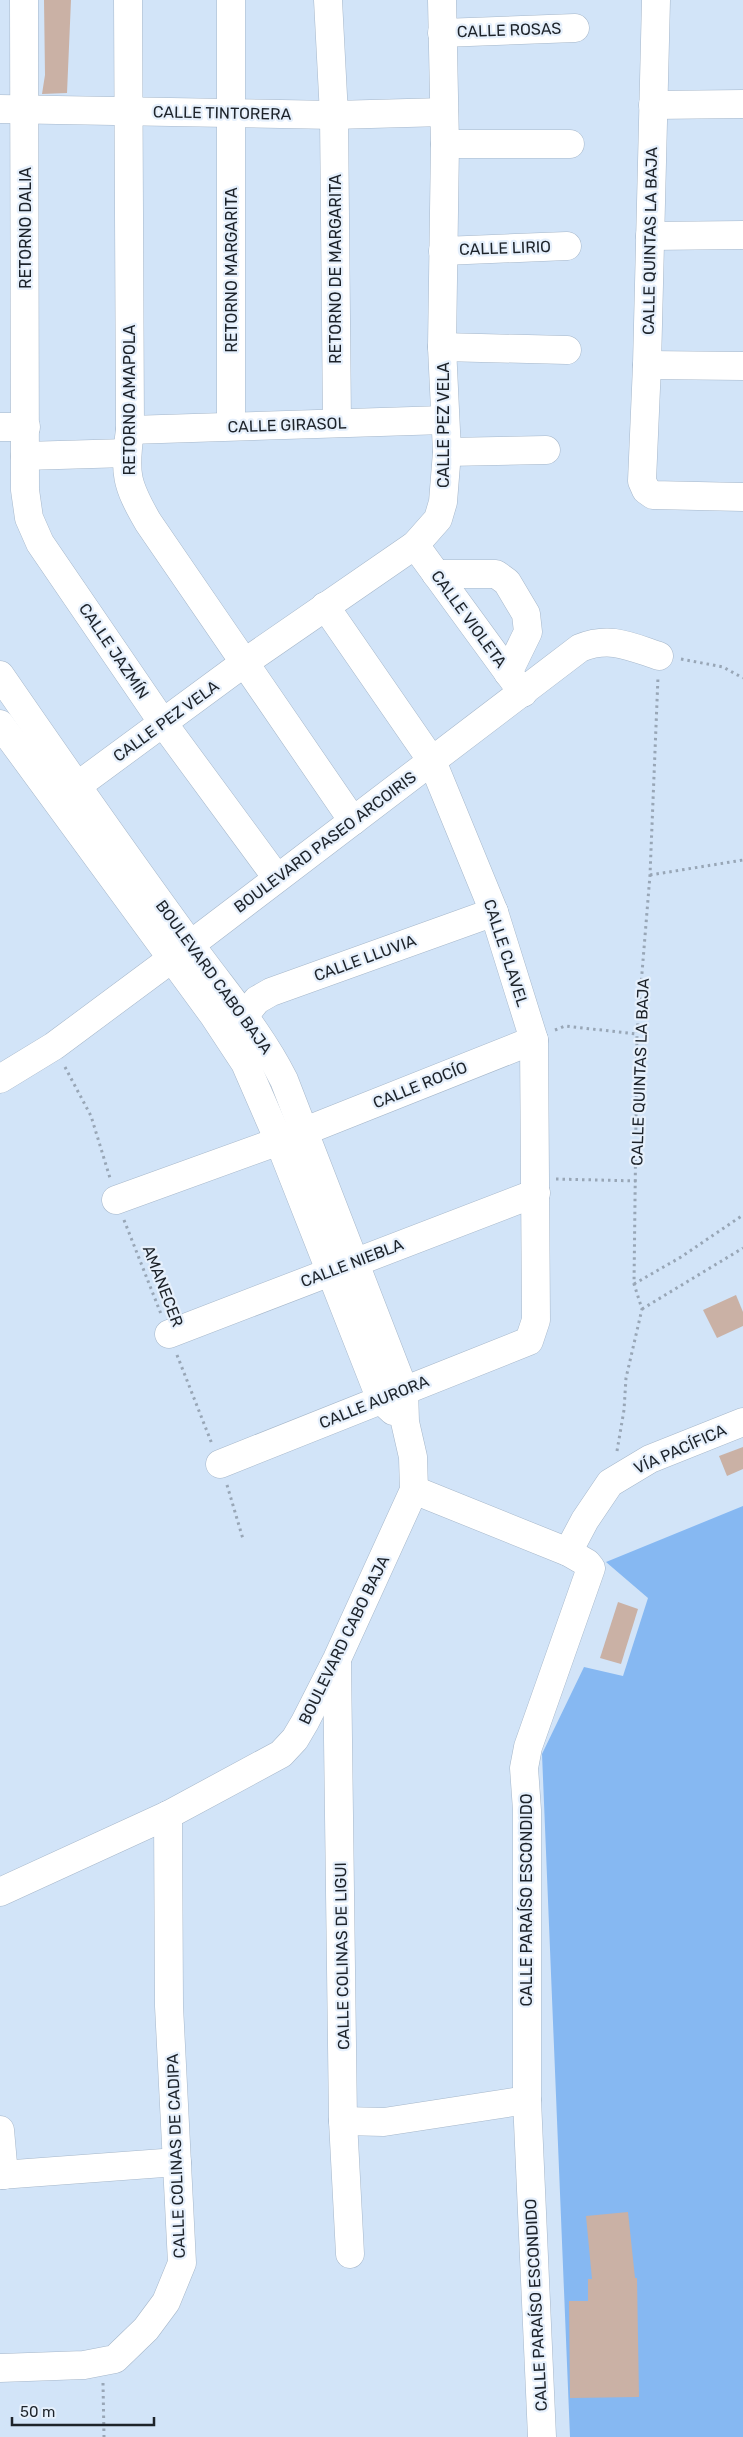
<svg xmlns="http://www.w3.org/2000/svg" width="743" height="2437" viewBox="0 0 743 2437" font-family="Rubik,sans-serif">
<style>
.green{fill:#86b8f2}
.building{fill:#cab1a5}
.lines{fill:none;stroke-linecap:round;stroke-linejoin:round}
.minor-casing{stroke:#a6b7ca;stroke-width:29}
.path{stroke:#98a6b6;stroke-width:3;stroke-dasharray:2.5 4;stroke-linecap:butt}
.minor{stroke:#fff;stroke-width:28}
.labels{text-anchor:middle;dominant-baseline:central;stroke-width:4.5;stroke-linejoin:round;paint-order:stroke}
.street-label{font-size:16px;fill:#1d232a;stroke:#e6f0fc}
</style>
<rect width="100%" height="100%" fill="#d2e4f8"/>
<!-- green -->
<polygon class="green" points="743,1506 743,2437 570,2437 542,1754 584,1667 623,1676 648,1598 606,1562"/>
<!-- building -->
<g class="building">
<polygon points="44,0 71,0 67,93 42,94 45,75"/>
<polygon points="736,1295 743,1312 743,1326 717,1338 703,1310"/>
<polygon points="743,1447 743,1469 727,1476 719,1456"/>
<polygon points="618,1602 638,1609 621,1664 600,1658"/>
<polygon points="628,2212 635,2278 637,2278 639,2397 570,2398 569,2301 588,2301 588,2279 592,2279 586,2216"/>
</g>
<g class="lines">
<!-- minor casing -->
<g class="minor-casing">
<g id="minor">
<polyline points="24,0 25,490 29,518 40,543 163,723 277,878"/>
<path d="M128 0 130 430C124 474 126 484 148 522L353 821"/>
<polyline points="328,0 334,115 337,423"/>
<polyline points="656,0 647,365 642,481 646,490 653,495 743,497"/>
<polyline points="442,33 575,28"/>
<polyline points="653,105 743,104"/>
<polyline points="0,109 334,115 444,112"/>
<polyline points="445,144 570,144"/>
<polyline points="650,236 743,235"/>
<polyline points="443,251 567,246"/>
<polyline points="442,347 567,350"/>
<polyline points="647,365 743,366"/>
<polyline points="231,426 231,0"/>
<polyline points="0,427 26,427"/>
<polyline points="130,430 444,420"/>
<polyline points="447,452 546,450"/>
<polyline points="25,456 127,453"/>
<polyline points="415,545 523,693"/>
<polyline points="436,574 496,574 507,582 526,614 528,632 508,673"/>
<path d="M0 675C62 765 125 855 190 944 222 989 259 1030 284 1080L404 1390 405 1422 413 1457 414 1490 337 1659 305 1722 295 1739 281 1754 168 1815 0 1892"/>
<polyline points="0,724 214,1016 245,1063 279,1141 381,1400 393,1411"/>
<polyline points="77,786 244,663 415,545 438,519 443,502 447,452 442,347 445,144 442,0"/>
<polyline points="244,1016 257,1000 271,992 494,912"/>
<path d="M0 1079 54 1046 190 945 580 648C610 636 629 646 659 656"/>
<polyline points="305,1131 534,1040"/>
<polyline points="116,1200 279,1141"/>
<polyline points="169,1334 536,1193"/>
<polyline points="220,1464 529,1341 536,1320 534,1040 494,912 432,761 325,606"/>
<polyline points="414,1490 568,1552 587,1563 591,1568 528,1747 524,1768 527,1810 527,2100 542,2437"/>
<polyline points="568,1552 585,1520 610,1483 650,1459 743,1422"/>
<polyline points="337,1663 343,2121 350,2254"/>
<polyline points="343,2121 384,2122 527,2100"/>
<polyline points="0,2130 4,2175"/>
<polyline points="0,2175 177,2162"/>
<polyline points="0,2368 84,2365 115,2359 146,2329 166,2302 182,2263 169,2006 168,1815"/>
</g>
</g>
<!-- path -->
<g class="path">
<polyline points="681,659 723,667 743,678"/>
<polyline points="650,875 743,860"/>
<polyline points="555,1030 565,1026 637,1034"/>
<polyline points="65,1067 91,1116 110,1178"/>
<polyline points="556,1179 637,1181"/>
<polyline points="124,1220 161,1314"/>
<polyline points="634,1284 681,1257 743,1215"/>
<polyline points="642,1309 743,1248"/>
<polyline points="177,1355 212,1444"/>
<polyline points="617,1451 624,1410 626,1378 642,1309 634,1284 637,1034 650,875 658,677"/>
<polyline points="227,1485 243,1539"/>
<polyline points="103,2383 104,2437"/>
</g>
<!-- minor -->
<use href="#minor" class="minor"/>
</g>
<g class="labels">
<!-- street labels -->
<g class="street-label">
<text transform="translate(509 30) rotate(-2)">CALLE ROSAS</text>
<text transform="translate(222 113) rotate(1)">CALLE TINTORERA</text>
<text transform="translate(25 228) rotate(-90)">RETORNO DALIA</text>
<text transform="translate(650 241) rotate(-89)">CALLE QUINTAS LA BAJA</text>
<text transform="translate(505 248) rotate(-2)">CALLE LIRIO</text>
<text transform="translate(335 269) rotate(-90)">RETORNO DE MARGARITA</text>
<text transform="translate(231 270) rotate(-90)">RETORNO MARGARITA</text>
<text transform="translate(129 400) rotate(-90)">RETORNO AMAPOLA</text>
<text transform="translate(287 425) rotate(-2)">CALLE GIRASOL</text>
<text transform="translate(443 425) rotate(-90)">CALLE PEZ VELA</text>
<text transform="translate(469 619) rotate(54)">CALLE VIOLETA</text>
<text transform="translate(114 651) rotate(56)">CALLE JAZMÍN</text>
<text transform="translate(166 721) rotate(-36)">CALLE PEZ VELA</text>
<text transform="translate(325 842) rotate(-37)">BOULEVARD PASEO ARCOIRIS</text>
<text transform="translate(506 953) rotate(72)">CALLE CLAVEL</text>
<text transform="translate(365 958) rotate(-20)">CALLE LLUVIA</text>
<text transform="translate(214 977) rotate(54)">BOULEVARD CABO BAJA</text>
<text transform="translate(640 1072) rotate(-88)">CALLE QUINTAS LA BAJA</text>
<text transform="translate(420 1085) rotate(-22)">CALLE ROCÍO</text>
<text transform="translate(352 1263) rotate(-21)">CALLE NIEBLA</text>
<text transform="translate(163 1286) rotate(69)">AMANECER</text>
<text transform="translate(374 1402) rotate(-22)">CALLE AURORA</text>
<text transform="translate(680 1449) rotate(-24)">VÍA PACÍFICA</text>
<text transform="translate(344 1640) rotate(-64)">BOULEVARD CABO BAJA</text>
<text transform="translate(526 1900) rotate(-90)">CALLE PARAÍSO ESCONDIDO</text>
<text transform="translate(342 1956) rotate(-91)">CALLE COLINAS DE LIGUI</text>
<text transform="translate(176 2156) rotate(-92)">CALLE COLINAS DE CADIPA</text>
<text transform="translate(536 2305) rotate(-93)">CALLE PARAÍSO ESCONDIDO</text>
</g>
</g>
<!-- scale -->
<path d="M12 2417v8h142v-8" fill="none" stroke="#1d232a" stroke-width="2.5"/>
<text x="20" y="2417" font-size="15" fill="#1d232a" stroke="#e6f0fc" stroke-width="4" paint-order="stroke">50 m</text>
</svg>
